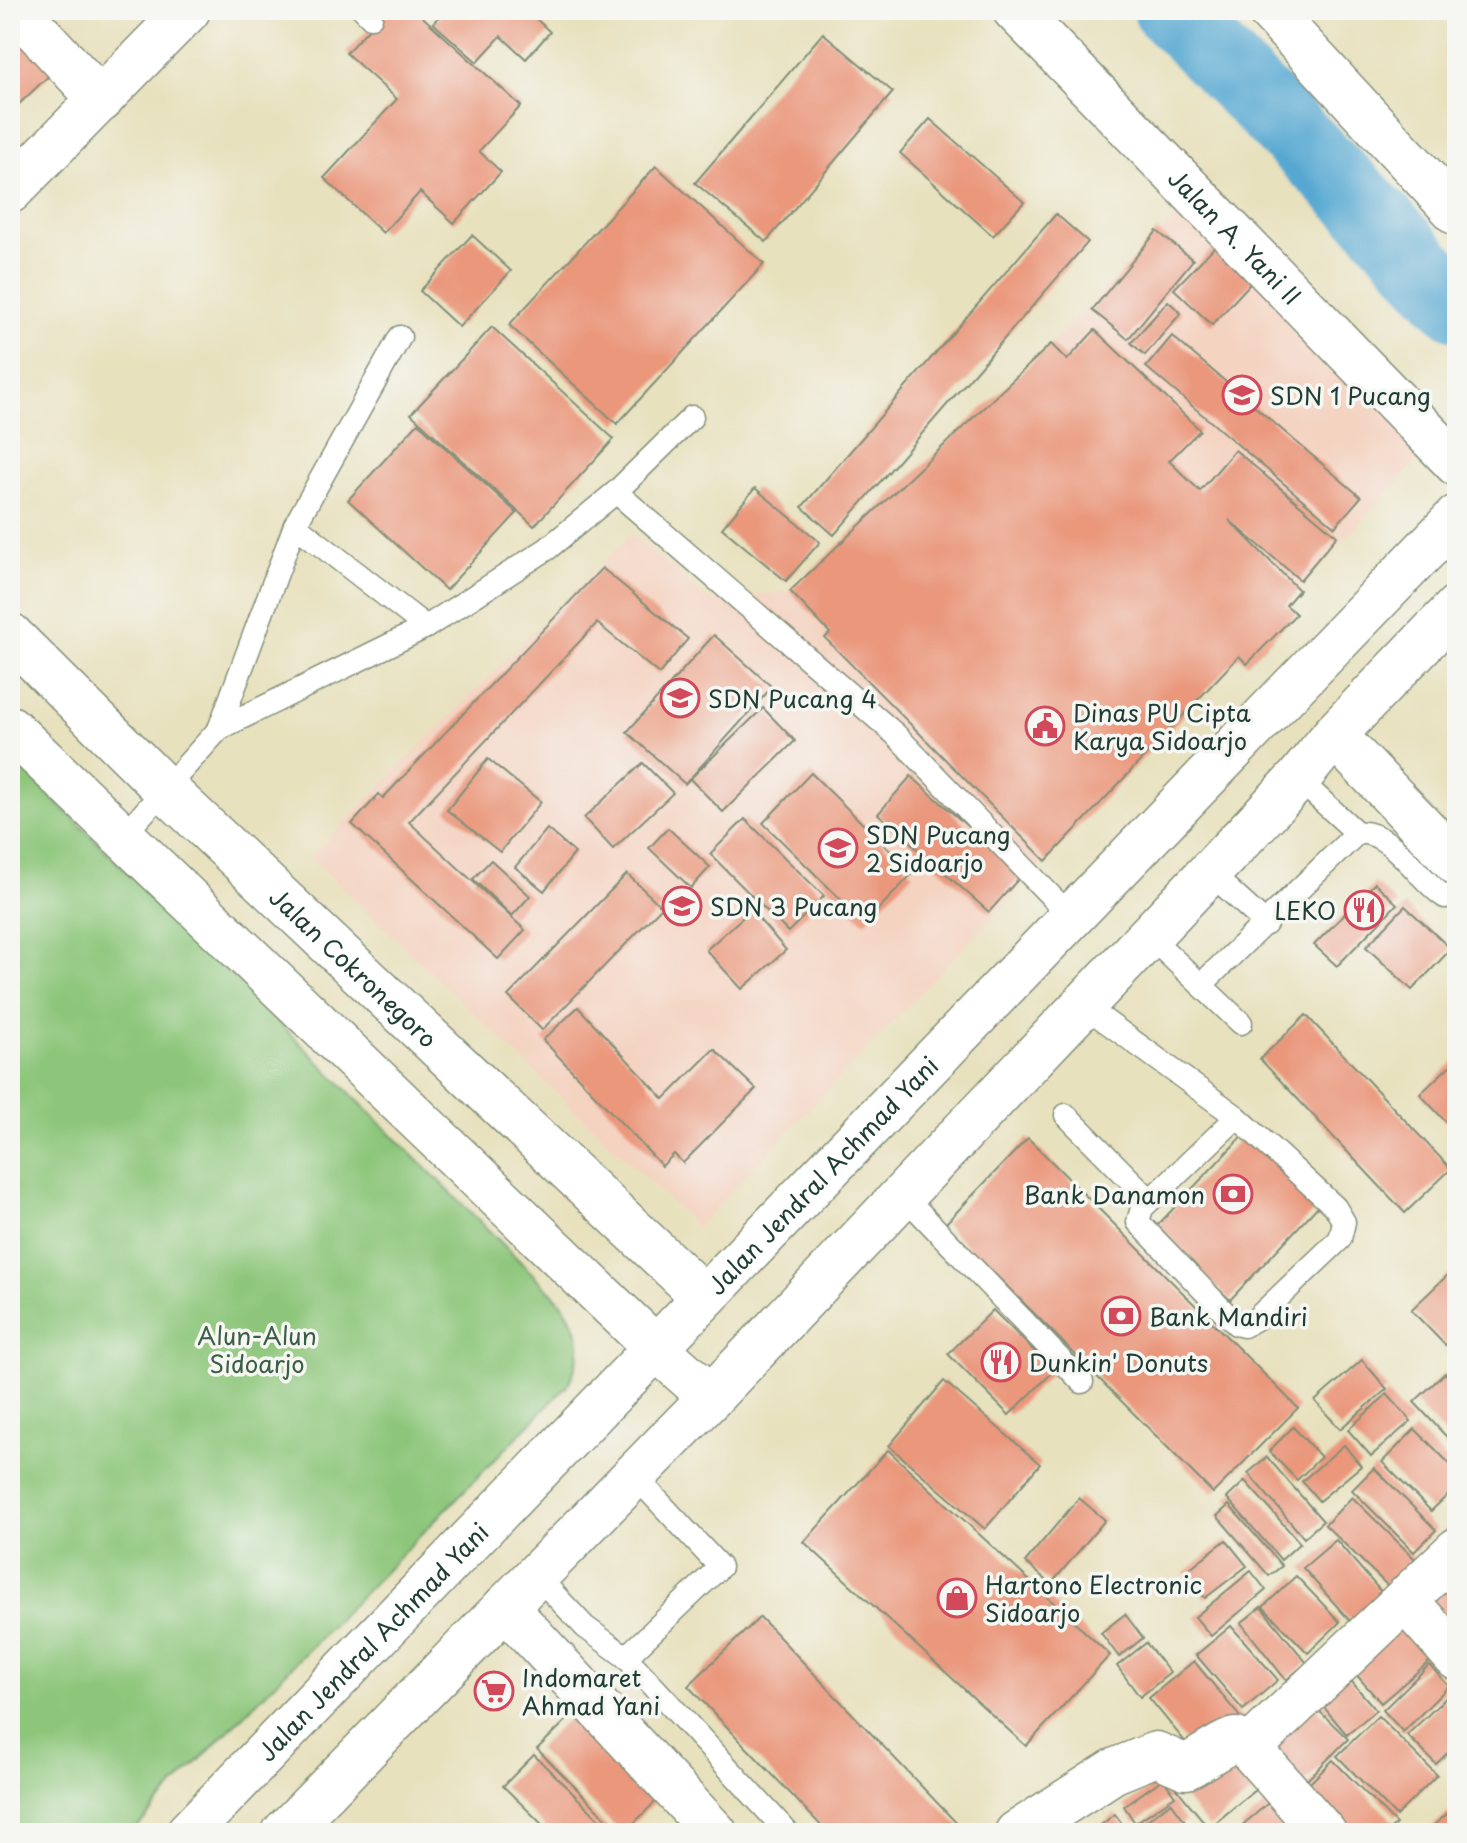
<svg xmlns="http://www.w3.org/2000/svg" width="1467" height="1843" viewBox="0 0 1467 1843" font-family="'Playpen Sans',sans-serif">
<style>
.built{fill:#f4d3c1}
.green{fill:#8dc67a;stroke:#568257;stroke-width:2}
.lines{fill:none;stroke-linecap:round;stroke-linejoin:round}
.river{stroke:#57a8d2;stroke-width:72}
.building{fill:#ea977b}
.lane-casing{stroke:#848f79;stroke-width:25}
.street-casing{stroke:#848f79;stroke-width:47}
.secondary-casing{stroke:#848f79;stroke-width:47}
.highway-casing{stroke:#848f79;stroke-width:47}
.lane{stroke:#fff;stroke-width:22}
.street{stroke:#fff;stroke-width:44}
.secondary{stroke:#fff;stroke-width:44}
.highway{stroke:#fff;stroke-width:44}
.labels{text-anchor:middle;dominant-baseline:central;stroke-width:7;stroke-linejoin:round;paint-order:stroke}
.street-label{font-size:24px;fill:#1f3d34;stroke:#f6f6f2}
.poi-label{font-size:24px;fill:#1f3d34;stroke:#f6f6f2;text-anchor:start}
.park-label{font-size:24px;fill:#3a5f46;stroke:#f6f6f2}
</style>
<rect width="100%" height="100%" fill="#f6f6f2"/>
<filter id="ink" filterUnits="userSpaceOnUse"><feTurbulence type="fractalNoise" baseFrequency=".0125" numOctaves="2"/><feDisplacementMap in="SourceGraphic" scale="16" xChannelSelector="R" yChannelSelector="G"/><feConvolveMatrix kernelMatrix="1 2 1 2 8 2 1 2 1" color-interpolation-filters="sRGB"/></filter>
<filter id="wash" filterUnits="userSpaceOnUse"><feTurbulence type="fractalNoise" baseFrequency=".006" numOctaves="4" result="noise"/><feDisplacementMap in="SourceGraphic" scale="32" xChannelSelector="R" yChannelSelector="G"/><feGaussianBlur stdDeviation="1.8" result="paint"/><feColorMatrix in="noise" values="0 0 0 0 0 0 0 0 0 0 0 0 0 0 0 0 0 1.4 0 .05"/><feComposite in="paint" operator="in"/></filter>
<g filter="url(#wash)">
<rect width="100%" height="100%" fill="#e8e1be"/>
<!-- built -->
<g class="built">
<polygon points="1193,199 1431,445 1299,590 1051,344"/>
<polygon points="631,534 709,600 790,591 1046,861 697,1227 310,857"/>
</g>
<!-- green -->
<path class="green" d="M10 756 562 1303C583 1336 584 1347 569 1384L180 1780 132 1833H10Z"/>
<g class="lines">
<!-- river -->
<polyline class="river" points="1169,10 1367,208 1457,305"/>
</g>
<g id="blocks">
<!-- building -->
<g class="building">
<polygon points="386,10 415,10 521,106 479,151 501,172 454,223 420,192 383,233 324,178 397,99 346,53"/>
<polygon points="445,10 527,10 550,32 526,59 501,36 477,62 433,23"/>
<polygon points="10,31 59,66 18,105 10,96"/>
<polygon points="823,33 893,92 766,242 695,183"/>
<polygon points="1457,38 1457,62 1445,49"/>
<polygon points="930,119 1024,202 993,236 900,153"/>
<polygon points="656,166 764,264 617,424 509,325"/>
<polygon points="1056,214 1088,242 834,535 802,507"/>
<polygon points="1157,231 1193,260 1128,339 1092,310"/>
<polygon points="472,235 511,271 459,327 420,291"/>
<polygon points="1223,238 1260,273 1212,325 1174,289"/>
<polygon points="1168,301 1181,313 1145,355 1131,343"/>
<polygon points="492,327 614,439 534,526 411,414"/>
<polygon points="1095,330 1200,430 1169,461 1200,491 1235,450 1337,536 1300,580 1229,520 1299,590 1286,605 1296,614 1247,664 1239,656 1046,861 825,638 830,633 790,591 1051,344 1067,360"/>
<polygon points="1172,336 1361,497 1335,527 1146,367"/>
<polygon points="418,423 517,513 446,590 348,500"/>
<polygon points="755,488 820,542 786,581 722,528"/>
<polygon points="602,568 688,639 659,674 597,623 409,822 525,930 498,959 352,824 379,794 383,798"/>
<polygon points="714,635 772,687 685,784 627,732"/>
<polygon points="763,708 795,741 723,812 690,779"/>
<polygon points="488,759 541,802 500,852 447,810"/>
<polygon points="643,763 673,793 613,849 584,818"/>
<polygon points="811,773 913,873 865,923 763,823"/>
<polygon points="911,776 1022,875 989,912 878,814"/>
<polygon points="745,819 824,896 788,932 710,854"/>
<polygon points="668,828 710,867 691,888 649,848"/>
<polygon points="547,829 575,853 544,891 515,867"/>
<polygon points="491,860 530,896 512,916 473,879"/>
<polygon points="627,874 662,907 542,1030 508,996"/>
<polygon points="1375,883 1397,904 1337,966 1314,945"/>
<polygon points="1405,906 1451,949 1412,990 1366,947"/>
<polygon points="751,910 786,950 742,989 706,950"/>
<polygon points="578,1007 664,1099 714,1049 756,1089 683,1163 674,1154 662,1166 543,1040"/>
<polygon points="1306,1015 1451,1169 1405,1213 1260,1059"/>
<polygon points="1457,1059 1457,1134 1420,1094"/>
<polygon points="1246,1132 1321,1203 1230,1300 1154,1229"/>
<polygon points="1028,1138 1298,1408 1213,1493 945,1224"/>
<polygon points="1457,1266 1457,1334 1445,1345 1411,1310"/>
<polygon points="993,1310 1054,1371 1009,1415 948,1354"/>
<polygon points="1362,1360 1387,1389 1340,1429 1315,1401"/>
<polygon points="1445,1373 1457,1386 1457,1448 1414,1402"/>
<polygon points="944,1381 1040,1464 985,1529 889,1446"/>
<polygon points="1387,1394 1411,1421 1371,1456 1348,1430"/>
<polygon points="1293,1427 1321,1457 1297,1480 1269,1451"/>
<polygon points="1415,1429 1457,1471 1457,1486 1431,1511 1382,1462"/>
<polygon points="1344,1445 1361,1466 1319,1501 1302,1481"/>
<polygon points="888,1450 1110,1655 1026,1746 804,1542"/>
<polygon points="1267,1457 1323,1521 1304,1538 1248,1473"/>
<polygon points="1374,1468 1436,1530 1414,1552 1352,1490"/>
<polygon points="1245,1481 1300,1543 1281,1560 1227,1498"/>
<polygon points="1352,1497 1415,1559 1388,1586 1325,1525"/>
<polygon points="1079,1498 1105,1520 1051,1584 1025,1562"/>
<polygon points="1229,1505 1282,1566 1269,1576 1217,1516"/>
<polygon points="1226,1540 1247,1566 1205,1598 1185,1572"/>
<polygon points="1336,1540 1383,1594 1351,1622 1303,1568"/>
<polygon points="1251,1571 1266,1590 1211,1636 1195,1617"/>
<polygon points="1296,1576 1340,1622 1308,1653 1263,1607"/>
<polygon points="1457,1580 1457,1646 1416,1598"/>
<polygon points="1261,1607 1307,1663 1286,1680 1241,1623"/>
<polygon points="1125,1614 1143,1638 1119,1657 1101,1633"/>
<polygon points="1403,1616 1437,1655 1381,1703 1347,1664"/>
<polygon points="760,1617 966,1833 828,1833 688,1686"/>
<polygon points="1231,1626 1278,1680 1243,1710 1196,1655"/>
<polygon points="1146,1643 1170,1673 1140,1697 1117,1666"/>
<polygon points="1194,1661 1245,1723 1200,1760 1149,1698"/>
<polygon points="1429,1665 1449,1686 1403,1732 1383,1710"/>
<polygon points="1346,1675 1376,1710 1347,1735 1317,1699"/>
<polygon points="1455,1689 1457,1744 1436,1764 1407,1735"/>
<polygon points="1309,1701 1348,1739 1301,1786 1263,1749"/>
<polygon points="577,1710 662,1795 624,1833 621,1833 537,1749"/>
<polygon points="1378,1716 1437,1775 1396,1816 1337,1756"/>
<polygon points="1229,1744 1262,1784 1209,1828 1176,1788"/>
<polygon points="534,1755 613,1833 551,1833 503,1786"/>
<polygon points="1333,1760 1396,1824 1387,1833 1349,1833 1305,1788"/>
<polygon points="1163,1779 1175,1796 1135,1823 1124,1806"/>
<polygon points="1272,1800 1301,1833 1245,1833 1240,1827"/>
<polygon points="1171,1802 1185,1821 1169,1833 1147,1833 1141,1825"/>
<polygon points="1457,1805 1457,1833 1425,1833"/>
<polygon points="1115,1814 1129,1833 1091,1833"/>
</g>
</g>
</g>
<g filter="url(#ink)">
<use href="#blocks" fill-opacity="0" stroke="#848f79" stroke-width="2"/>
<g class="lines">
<!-- lane casing -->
<g class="lane-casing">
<g id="lane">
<polyline points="364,10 371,17"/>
<polyline points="616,492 692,417"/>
<polyline points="295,525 426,627"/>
<polyline points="219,729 426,627 547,549 616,492 895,734 1072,918"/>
<polyline points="1298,779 1357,833"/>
<polyline points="123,836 219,729 295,525 400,337"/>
<polyline points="1208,871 1266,924"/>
<polyline points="1148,935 1241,1023"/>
<path d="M1201 985 1357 833C1390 828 1419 881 1445 897L1457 894"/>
<polyline points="1082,1004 1237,1117 1335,1207 1344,1222 1340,1239 1256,1319 1244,1326 1236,1324 1138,1222 1142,1208 1237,1117"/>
<polyline points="1066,1115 1150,1200"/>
<polyline points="903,1195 1082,1382"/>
<polyline points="536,1575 585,1627 626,1657 788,1833"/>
<polyline points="626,1657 720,1567 634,1475"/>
</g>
</g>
<!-- street casing -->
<g class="street-casing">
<g id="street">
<polyline points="17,10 101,100"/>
<path id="s1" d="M1015 10 1457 464"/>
<polyline points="1406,1601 1457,1658"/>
<polyline points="505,1607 715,1833"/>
<polyline points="1249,1748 1457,1550"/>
<path d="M1017 1833 1114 1771 1156 1754 1186 1767C1200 1760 1224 1742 1236 1740L1249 1748 1324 1833"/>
</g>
</g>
<!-- secondary casing -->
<g class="secondary-casing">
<g id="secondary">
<polyline points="1269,10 1457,213"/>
<polyline points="10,191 188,10"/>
<path id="s2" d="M10 635 166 790 703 1296"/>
<polyline points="10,728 656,1348"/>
<polyline points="1334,735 1457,863"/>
</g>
</g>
<!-- highway casing -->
<g class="highway-casing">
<g id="highway">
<polyline points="656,1348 711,1397"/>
<path id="s3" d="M188 1833 1457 517"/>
<polyline points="284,1833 711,1397 1298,779 1334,735 1457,607"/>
</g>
</g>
<!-- lane -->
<use href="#lane" class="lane"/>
<!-- street -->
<use href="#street" class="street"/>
<!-- secondary -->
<use href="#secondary" class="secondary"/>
<!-- highway -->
<use href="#highway" class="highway"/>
</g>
</g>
<!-- icons -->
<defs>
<g id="school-ring" transform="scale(2)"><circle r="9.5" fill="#f6f6f2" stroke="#d1495b" stroke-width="1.5"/><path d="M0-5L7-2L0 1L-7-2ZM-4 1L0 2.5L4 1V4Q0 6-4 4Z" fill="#d1495b"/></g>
<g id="civic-ring" transform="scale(2)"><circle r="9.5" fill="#f6f6f2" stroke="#d1495b" stroke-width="1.5"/><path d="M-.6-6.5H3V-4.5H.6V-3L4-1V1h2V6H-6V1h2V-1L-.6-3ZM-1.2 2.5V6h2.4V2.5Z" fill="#d1495b"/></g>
<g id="restaurant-ring" transform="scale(2)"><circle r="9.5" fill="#f6f6f2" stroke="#d1495b" stroke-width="1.5"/><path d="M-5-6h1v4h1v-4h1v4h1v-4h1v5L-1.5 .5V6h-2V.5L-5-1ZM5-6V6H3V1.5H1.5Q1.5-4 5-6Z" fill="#d1495b"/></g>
<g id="bank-ring" transform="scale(2)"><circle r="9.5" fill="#f6f6f2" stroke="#d1495b" stroke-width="1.5"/><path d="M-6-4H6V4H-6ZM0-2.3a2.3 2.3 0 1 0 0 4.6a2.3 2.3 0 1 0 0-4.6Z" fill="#d1495b"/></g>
<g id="shop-ring" transform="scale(2)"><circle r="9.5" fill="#f6f6f2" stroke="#d1495b" stroke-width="1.5"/><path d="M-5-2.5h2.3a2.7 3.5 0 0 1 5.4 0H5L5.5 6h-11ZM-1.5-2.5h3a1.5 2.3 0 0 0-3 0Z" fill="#d1495b"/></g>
<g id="supermarket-ring" transform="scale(2)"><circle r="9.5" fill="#f6f6f2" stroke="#d1495b" stroke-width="1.5"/><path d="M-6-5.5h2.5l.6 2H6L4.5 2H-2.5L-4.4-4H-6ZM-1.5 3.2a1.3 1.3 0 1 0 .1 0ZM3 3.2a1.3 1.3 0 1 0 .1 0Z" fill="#d1495b"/></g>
</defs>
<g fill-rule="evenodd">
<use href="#school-ring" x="1242" y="395"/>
<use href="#school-ring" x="680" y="698"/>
<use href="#civic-ring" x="1045" y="726"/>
<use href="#school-ring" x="838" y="848"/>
<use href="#school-ring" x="682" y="906"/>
<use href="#restaurant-ring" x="1364" y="910"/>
<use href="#bank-ring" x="1233" y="1194"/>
<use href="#bank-ring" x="1121" y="1316"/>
<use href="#restaurant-ring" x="1001" y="1362"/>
<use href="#shop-ring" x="957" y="1598"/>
<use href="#supermarket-ring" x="494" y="1691"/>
</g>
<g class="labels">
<!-- street labels -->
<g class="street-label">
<text stroke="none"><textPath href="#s1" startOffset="316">Jalan A. Yani II</textPath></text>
<text stroke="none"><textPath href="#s2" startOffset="478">Jalan Cokronegoro</textPath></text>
<text stroke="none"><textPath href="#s3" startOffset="914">Jalan Jendral Achmad Yani</textPath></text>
<text stroke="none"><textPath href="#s3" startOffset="266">Jalan Jendral Achmad Yani</textPath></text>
</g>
<!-- poi labels -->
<g class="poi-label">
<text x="1270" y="395">SDN 1 Pucang</text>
<text x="708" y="698">SDN Pucang 4</text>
<text x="1073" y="712">Dinas PU Cipta<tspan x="1073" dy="28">Karya Sidoarjo</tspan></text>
<text x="866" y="834">SDN Pucang<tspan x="866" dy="28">2 Sidoarjo</tspan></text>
<text x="710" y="906">SDN 3 Pucang</text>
<text x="1336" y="910" text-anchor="end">LEKO</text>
<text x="1205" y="1194" text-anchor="end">Bank Danamon</text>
<text x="1149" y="1316">Bank Mandiri</text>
<text x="1029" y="1362">Dunkin' Donuts</text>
<text x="985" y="1584">Hartono Electronic<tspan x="985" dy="28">Sidoarjo</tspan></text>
<text x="522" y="1677">Indomaret<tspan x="522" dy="28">Ahmad Yani</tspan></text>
</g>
<!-- park labels -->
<g class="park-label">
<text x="257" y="1335">Alun-Alun<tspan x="257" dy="28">Sidoarjo</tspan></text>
</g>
</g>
<!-- margin -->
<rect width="1467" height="1843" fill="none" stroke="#f6f6f2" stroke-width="40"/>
</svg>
